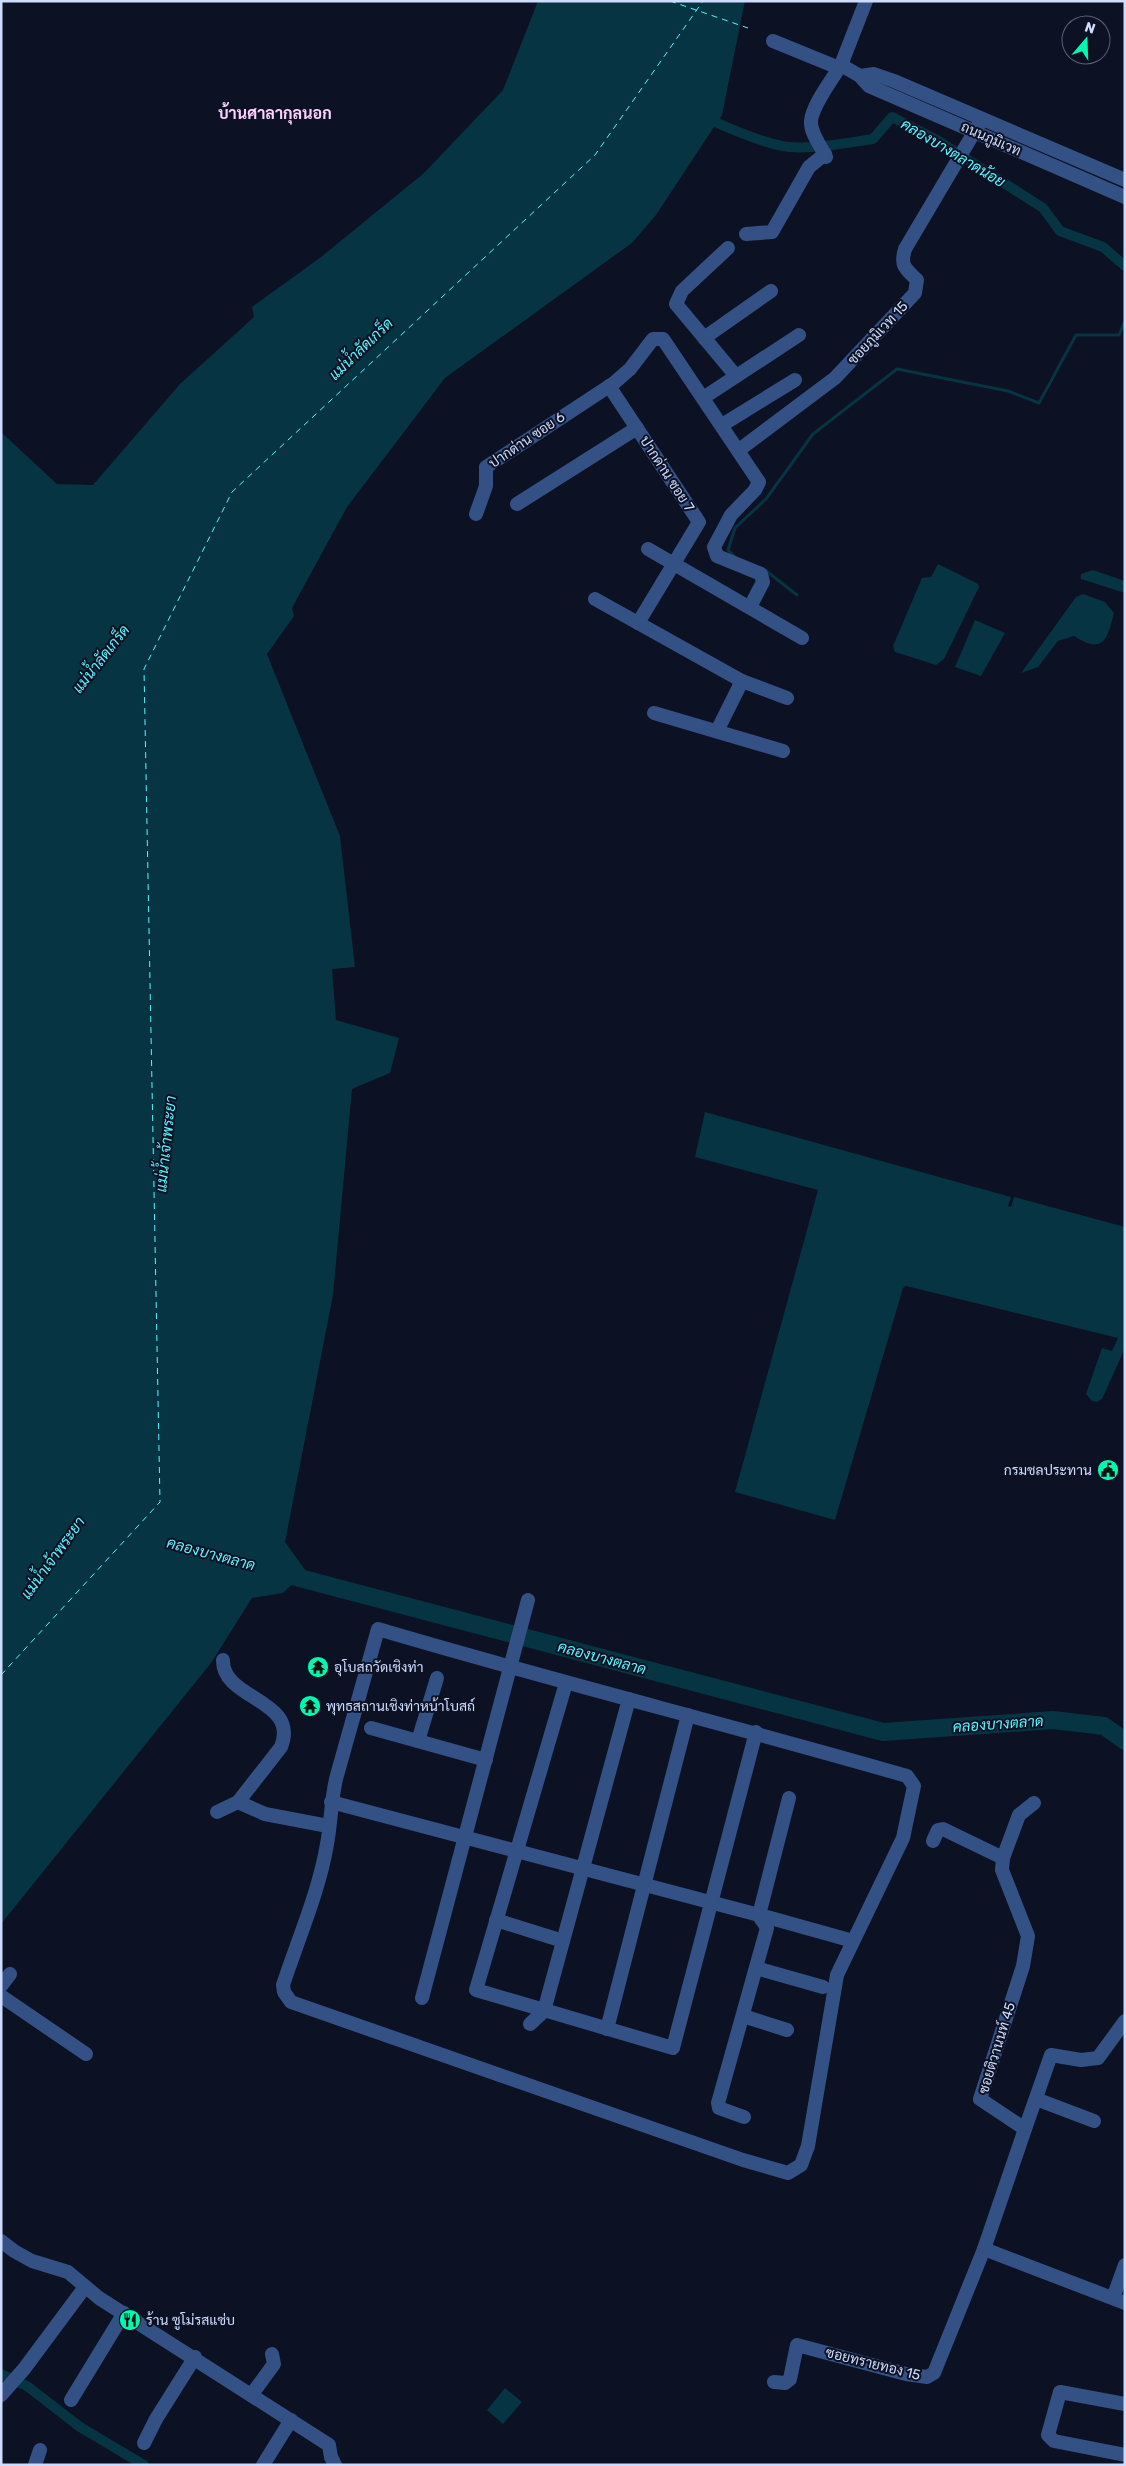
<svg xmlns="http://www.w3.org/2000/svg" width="1126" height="2466" viewBox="0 0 1126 2466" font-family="Rubik,Sarabun,sans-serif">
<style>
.water{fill:#063442}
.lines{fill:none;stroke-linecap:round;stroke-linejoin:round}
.stream{stroke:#063442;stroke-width:3}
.canal{stroke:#063442;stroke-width:10}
.river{stroke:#063442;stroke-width:18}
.ferry{stroke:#5cf5ff;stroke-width:1;stroke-dasharray:6 5;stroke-linecap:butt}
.minor{stroke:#345185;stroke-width:14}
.labels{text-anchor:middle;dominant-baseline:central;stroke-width:4;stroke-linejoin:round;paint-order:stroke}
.street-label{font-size:14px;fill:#cedcff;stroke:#0c1123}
.poi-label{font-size:14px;fill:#cedcff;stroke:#0c1123;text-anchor:start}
.water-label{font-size:15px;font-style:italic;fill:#5cf5ff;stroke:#0c1123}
.quarter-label{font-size:16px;font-weight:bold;fill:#fdd0ff;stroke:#0c1123}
</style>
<rect width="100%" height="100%" fill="#0c1123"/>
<!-- water -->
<g class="water">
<polygon points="538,1 745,1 722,115 656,215 632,243 445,378 347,507 292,608 294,616 267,654 340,836 355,967 332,969 336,1020 399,1038 390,1073 352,1089 333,1295 285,1542 306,1571 283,1593 252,1598 211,1663 1,1924 1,432 57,484 93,485 180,384 254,317 252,307 321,257 424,173 503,90"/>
<polygon points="938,564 978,584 979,587 944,659 936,665 895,652 893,646 922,578 931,577"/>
<polygon points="1093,570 1125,581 1125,593 1081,579 1081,574"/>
<path d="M1083 594 1105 602 1114 613C1107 642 1102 654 1074 636L1058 641 1038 667 1021 673 1076 597Z"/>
<polygon points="975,620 1005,633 981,676 955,667"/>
<polygon points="705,1112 1011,1197 1008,1206 1011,1207 1014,1197 1125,1227 1125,1348 1102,1399 1097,1402 1092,1401 1086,1394 1102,1348 1112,1351 1118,1338 906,1286 903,1288 835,1520 735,1492 818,1190 695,1157"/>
<polygon points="505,2388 522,2402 503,2424 487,2410"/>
</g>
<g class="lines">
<!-- stream -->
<g class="stream">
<polyline points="734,556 728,550 735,528 766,499 813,434 897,369 1008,391 1039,403 1076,335 1119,335 1125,321"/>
<polyline points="765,570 797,595"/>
</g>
<!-- canal -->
<g class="canal">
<path d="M706 118C726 127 768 145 789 147 816 149 846 143 873 139L892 117 937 140 1043 208 1060 231 1103 247 1125 266"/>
<polyline points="1,2374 27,2386 80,2427 144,2465"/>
</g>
<!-- river -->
<polyline class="river" points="277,1572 883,1732 1053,1720 1104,1726 1125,1741"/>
<!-- ferry -->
<g class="ferry">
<polyline points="670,1 748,28"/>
<polyline points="1,1675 160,1502 144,669 232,492 595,155 703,1"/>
</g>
<!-- minor -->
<g class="minor">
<polyline points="773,41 839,68 841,65"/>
<polyline points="841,65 860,76 869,86 1125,197"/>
<polyline points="841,65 866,1"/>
<polyline points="860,76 874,74 894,81 1125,180"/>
<path d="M826 157C821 146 810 133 811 121 812 106 831 81 839 68"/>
<polyline points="746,234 772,232 809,167 825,154"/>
<polyline points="728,248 682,291 676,304 736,376"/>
<polyline points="704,338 771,291"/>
<polyline points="609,386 699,522 638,623"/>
<polyline points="703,398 799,335"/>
<polyline points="722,425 795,380"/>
<path d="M739 450 835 378 915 293 917 280C905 268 900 266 905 249L982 119"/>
<polyline points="517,504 637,428"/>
<polyline points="476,514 486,486 486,467 614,383 630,369 653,339 663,339 759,482 755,490 731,515 714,547 717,556 761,574 763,582 750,607"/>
<polyline points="648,549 802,638"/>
<polyline points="595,599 742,681 787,698"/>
<polyline points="654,713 783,751"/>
<polyline points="717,731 742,681"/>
<path d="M378 1629C553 1681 731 1725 907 1776L914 1786 903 1838 837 1975 808 2146 801 2165 788 2173 743 2160 291 2002 284 1992 283 1985C298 1939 319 1892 327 1844 331 1823 331 1801 336 1779Z"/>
<polyline points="566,1683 476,1990 673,2048 756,1732"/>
<polyline points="371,1728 486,1760"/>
<polyline points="418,1741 437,1678"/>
<polyline points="238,1802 265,1814 328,1826"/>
<polyline points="331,1802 759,1915"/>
<polyline points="1034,1803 1019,1815 1003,1858 1002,1870 1028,1936 1023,1966 980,2099 1025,2129 984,2249 1125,2303"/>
<path d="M217 1812 238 1802 281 1747C300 1699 222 1700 223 1660"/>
<polyline points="933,1841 938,1830 943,1829 1003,1858"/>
<polyline points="761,1919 767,1917 853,1941"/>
<polyline points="496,1920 563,1941"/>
<polyline points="756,1968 823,1987"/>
<polyline points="1,1986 10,1974"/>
<polyline points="1,1996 86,2054"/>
<polyline points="422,1998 528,1600"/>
<polyline points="743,2016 787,2030"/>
<polyline points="530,2024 544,2011 629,1699"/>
<polyline points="607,2029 688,1715"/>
<polyline points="1036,2099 1094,2121"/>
<polyline points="744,2117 719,2108 718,2103 767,1928 759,1915 789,1798"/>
<polyline points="1025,2129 1051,2055 1081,2060 1098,2058 1125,2021"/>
<polyline points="1,2241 14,2251 32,2261 68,2272 99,2298 329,2445 331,2457 335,2465"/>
<polyline points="1113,2298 1125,2265"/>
<polyline points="774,2382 785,2383 790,2379 797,2345 906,2374 927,2377 934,2373 984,2249"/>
<polyline points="252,2394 274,2364 272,2354"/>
<polyline points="1,2395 24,2369 85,2287"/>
<polyline points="71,2400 124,2313"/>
<polyline points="1125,2404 1060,2392 1048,2435 1054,2441 1125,2455"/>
<polyline points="144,2443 156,2419 195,2357"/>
<polyline points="35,2465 40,2450"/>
<polyline points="263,2465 291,2420"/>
</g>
</g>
<!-- icons -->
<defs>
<g id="civic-disc" transform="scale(1.125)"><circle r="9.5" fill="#00f9ae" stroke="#0c1123"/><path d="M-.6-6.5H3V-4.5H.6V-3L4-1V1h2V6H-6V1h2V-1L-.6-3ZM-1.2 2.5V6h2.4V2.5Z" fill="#111"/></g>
<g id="temple-disc" transform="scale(1.125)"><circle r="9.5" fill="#00f9ae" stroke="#0c1123"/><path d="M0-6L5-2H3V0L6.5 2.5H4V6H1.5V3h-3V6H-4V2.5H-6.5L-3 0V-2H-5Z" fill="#111"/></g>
<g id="restaurant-disc" transform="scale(1.125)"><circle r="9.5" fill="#00f9ae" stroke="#0c1123"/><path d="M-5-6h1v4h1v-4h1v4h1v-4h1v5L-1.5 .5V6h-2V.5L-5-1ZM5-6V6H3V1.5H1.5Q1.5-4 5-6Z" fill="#111"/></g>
</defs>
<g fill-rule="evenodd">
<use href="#civic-disc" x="1108" y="1470"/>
<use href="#temple-disc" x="318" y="1667"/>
<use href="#temple-disc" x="310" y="1706"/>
<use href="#restaurant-disc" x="130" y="2320"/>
</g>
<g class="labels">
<!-- street labels -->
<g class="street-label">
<text transform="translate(991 139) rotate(24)">ถนนภูมิเวท</text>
<text transform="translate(878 333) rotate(-47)">ซอยภูมิเวท 15</text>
<text transform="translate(527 440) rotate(-34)">ปากด่าน ซอย 6</text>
<text transform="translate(667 474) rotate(57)">ปากด่าน ซอย 7</text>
<text transform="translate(997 2048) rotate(-73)">ซอยติวานนท์ 45</text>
<text transform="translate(873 2364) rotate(14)">ซอยทรายทอง 15</text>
</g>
<!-- poi labels -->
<g class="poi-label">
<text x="1092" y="1470" text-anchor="end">กรมชลประทาน</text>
<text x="334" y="1667">อุโบสถวัดเชิงท่า</text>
<text x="326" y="1706">พุทธสถานเชิงท่าหน้าโบสถ์</text>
<text x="146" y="2320">ร้าน ซูโม่รสแซ่บ</text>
</g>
<!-- water labels -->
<g class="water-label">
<text transform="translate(953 153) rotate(31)">คลองบางตลาดน้อย</text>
<text transform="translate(361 349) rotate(-44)">แม่น้ำลัดเกร็ด</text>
<text transform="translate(101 659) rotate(-52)">แม่น้ำลัดเกร็ด</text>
<text transform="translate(166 1144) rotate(-84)">แม่น้ำเจ้าพระยา</text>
<text transform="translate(211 1554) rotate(15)">คลองบางตลาด</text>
<text transform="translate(53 1558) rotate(-54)">แม่น้ำเจ้าพระยา</text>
<text transform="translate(602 1658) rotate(15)">คลองบางตลาด</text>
<text transform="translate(998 1724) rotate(-4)">คลองบางตลาด</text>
</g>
<!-- quarter labels -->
<g class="quarter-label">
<text x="275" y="113">บ้านศาลากุลนอก</text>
</g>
</g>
<!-- border -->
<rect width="1126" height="2466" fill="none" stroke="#cedcff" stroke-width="5"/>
<!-- north arrow -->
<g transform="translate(1086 40) rotate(19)"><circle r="24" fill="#0c1123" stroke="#5a627b"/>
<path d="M0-4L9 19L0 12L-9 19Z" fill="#00f9ae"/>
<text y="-8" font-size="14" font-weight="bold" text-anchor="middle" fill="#cedcff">N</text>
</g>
</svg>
